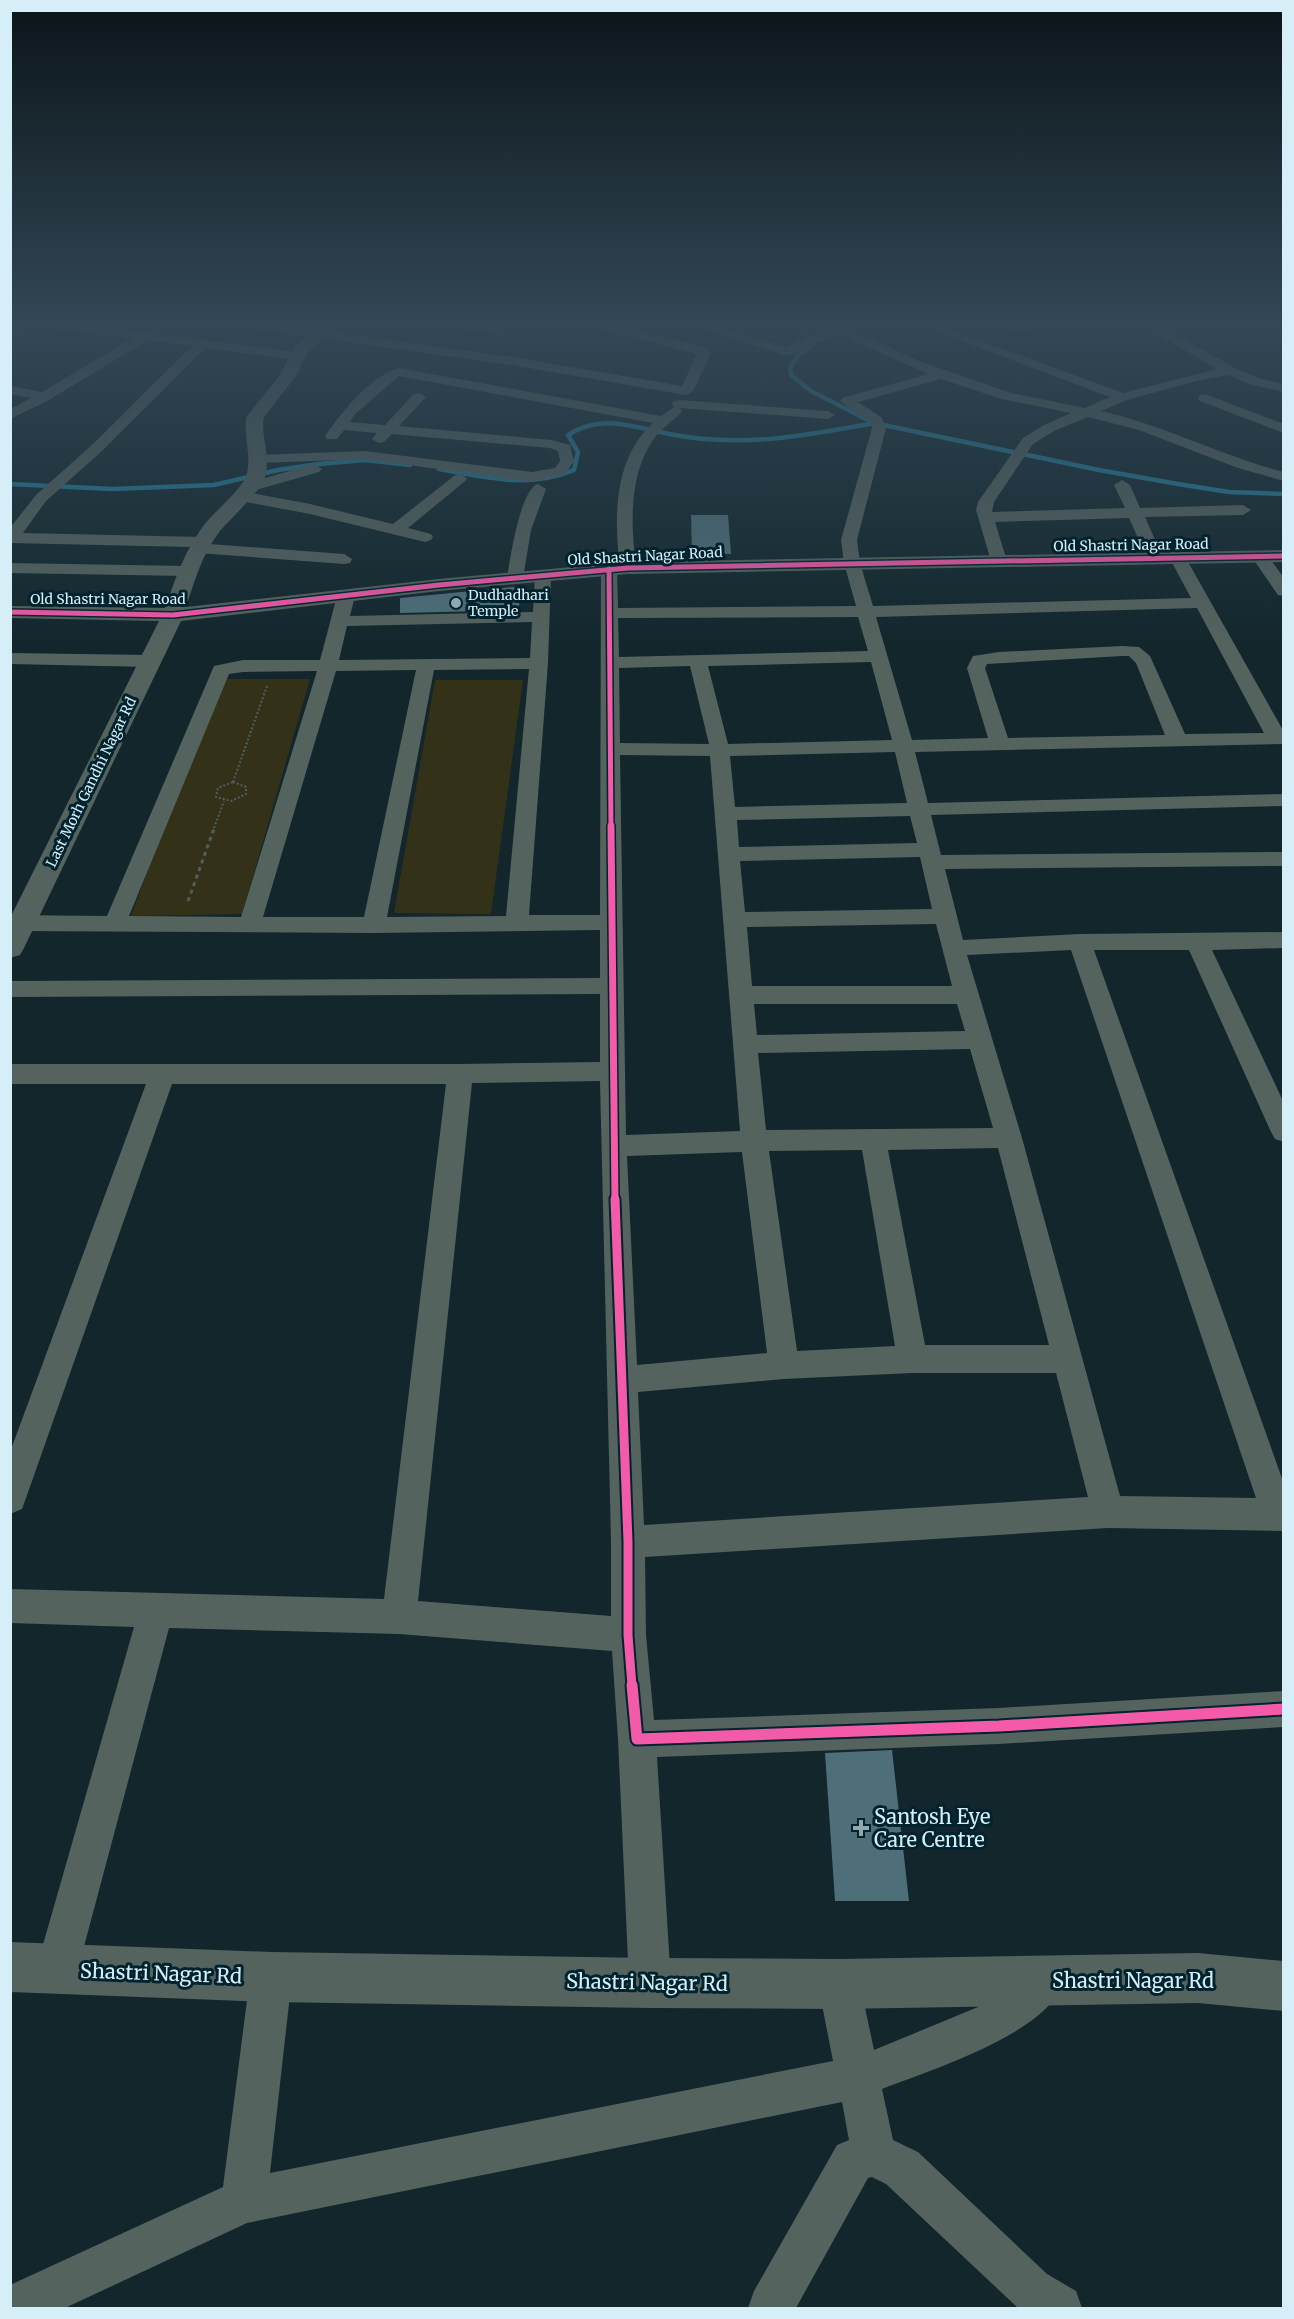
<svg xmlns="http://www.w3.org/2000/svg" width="1294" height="2319" viewBox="0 0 1294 2319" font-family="Merriweather,serif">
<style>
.green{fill:#333219}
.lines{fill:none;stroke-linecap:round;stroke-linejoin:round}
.stream{stroke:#217c96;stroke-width:4.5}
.building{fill:#4e6f79}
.path-far1{stroke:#4f5e5e;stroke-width:2;stroke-dasharray:2 2;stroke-linecap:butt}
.path{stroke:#4f5e5e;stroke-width:3;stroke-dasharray:4 4;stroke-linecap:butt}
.minor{fill:#55635e;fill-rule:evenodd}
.tertiary{fill:#55635e;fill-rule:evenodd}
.cycleway-far3-casing{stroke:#00232d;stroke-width:8}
.cycleway-far2-casing{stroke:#00232d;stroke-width:10}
.cycleway-far1-casing{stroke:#00232d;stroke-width:13}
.cycleway-casing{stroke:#00232d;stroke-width:15}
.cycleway-far3{stroke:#f35aa7;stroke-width:5}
.cycleway-far2{stroke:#f35aa7;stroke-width:7}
.cycleway-far1{stroke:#f35aa7;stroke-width:9}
.cycleway{stroke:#f35aa7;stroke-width:11}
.poi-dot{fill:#91a8b0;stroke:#00232d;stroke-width:2}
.labels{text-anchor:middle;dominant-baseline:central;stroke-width:6;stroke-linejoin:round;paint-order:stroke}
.far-street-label{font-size:14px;fill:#d6eef7;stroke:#00232d}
.far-poi-label{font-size:14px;fill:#d6eef7;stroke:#00232d;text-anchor:start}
.near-poi-label{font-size:20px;fill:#d6eef7;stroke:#00232d;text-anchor:start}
.near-street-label{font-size:20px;fill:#d6eef7;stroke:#00232d}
</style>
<rect width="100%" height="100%" fill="#12262c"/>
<!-- green -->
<g class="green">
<polygon points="219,679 310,679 242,914 131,916"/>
<polygon points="435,680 523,680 491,914 394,913"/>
</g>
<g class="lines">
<!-- stream -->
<g class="stream">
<polyline points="784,322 803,333 813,345 799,354 790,368 791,375 811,391 874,423 1099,470 1178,484 1229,492 1284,494"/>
<path d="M439 469C485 477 529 489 574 470L578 452 568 435C600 413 635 427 669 434 740 448 805 436 874 423"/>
<polyline points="10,484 112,489 214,485 278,470 318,464 365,460 410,465"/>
</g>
</g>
<!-- building -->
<g class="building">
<polygon points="691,515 728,515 731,554 692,554"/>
<polygon points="523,586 518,610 400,613 400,598"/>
<polygon points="892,1750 909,1901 835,1901 825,1753"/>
</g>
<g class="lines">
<!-- path-far1 -->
<g class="path-far1">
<polyline points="233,782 267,686"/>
<polygon points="233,782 246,787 246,794 231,801 216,797 218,788"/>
<polyline points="214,828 224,801"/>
</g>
<!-- path -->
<polyline class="path" points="188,901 215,826"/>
<!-- minor -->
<g class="minor">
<polygon points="23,322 67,322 143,332 155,330 157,334 297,352 304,356 297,360 205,348 103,450 46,501 23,533 202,537 208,539 209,544 344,554 352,559 350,563 344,564 198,553 192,551 191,547 10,543 10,528 36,495 93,444 192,346 148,340 49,400 10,419 10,409 31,398 10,394 10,386 42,392 133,338 35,326 10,339 10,329"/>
<polygon points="226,322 262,322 512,357 682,386 697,354 581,325 579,322 602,322 704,347 711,353 693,391 686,395 512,365 232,326"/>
<path d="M442 322C458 322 496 320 508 331L502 335 448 326Z"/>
<path d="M680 322H701L787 347 801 339 831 330 819 322H835L919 361 1011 393 1085 408 1110 397 912 322H931L1123 393 1217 369 1137 322H1153L1235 368 1258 378 1284 384V392L1249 384 1229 375 1196 381 1127 400 1101 411C1164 425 1221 456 1284 472V481L1238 468 1139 430 1088 417 1054 431 1033 444 994 502 992 512 1125 508 1114 485 1122 480 1130 485 1140 508 1243 505 1251 510 1243 515 1145 517 1163 558 1155 563 1147 558 1129 518 995 522 1007 561 999 566 991 561 976 510 978 502 1023 438 1044 425 1071 413 1002 399 941 379 858 402 881 417 886 428 857 540 860 563 873 606 1191 598 1169 557 1171 553H1183L1284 732V744L915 752 928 803 1284 794V806L931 815 941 855 1284 852V866L945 869 963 940 1080 934 1284 932V948L1212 950 1284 1103V1142L1275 1139 1271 1132 1189 950H1094L1284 1484V1531L1108 1528 645 1557 646 1635 654 1720 999 1708 1284 1691V1727L999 1744 657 1757 671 1983 665 1998 650 2004 635 1998 629 1983 618 1739 612 1651 399 1634 169 1628 78 1969 72 1984 57 1990 42 1984 36 1969 134 1627 10 1623V1589L384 1599 446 1084H172L26 1498 22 1509 10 1514V1452L146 1084H10V1064H460L600 1062V994L10 997V981L600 978V930L374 933 10 931V915L107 916 214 666 243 660H320L337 596 340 592H352L355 596 350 616 533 612 535 575 543 570 551 575 548 663 529 915H600L601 569 609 564 617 569 618 608 856 606 844 563 841 540 872 428 870 422 840 401 842 398 928 374 841 335 811 345 788 356ZM1197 608 1264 733 1185 734 1150 656 1139 647 1122 646 999 652 973 656 967 668 988 738 912 740 876 617ZM858 617 868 651 619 657 618 618ZM532 622 530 658 339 660 347 626ZM1122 656H1129L1136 663 1165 735 1008 738 985 668 987 664ZM871 662 892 740 728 744 708 666ZM690 666 709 744 620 743 619 668ZM529 669 506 916 387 917 434 670ZM416 670 364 917H263L336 671ZM317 671 241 917 129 916 229 674 243 672ZM895 752 907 803 735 807 730 756ZM620 755 710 756 740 1131 626 1135ZM910 816 917 843 739 847 737 820ZM920 857 932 909 745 912 740 861ZM936 924 952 986H752L747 927ZM1071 950 1256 1498 1120 1496 1022 1138 967 955ZM754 1004H957L965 1031 757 1035ZM970 1049 993 1128 766 1130 758 1053ZM600 1081 611 1542V1616L418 1601 472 1083ZM998 1148 1049 1345H925L888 1150ZM862 1150 895 1346 797 1351 769 1151ZM742 1152 767 1353 637 1365 627 1156ZM912 1373H1056L1088 1497 644 1525 638 1392 784 1379Z"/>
<polygon points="1029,322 1055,322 1053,325 1015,333 1009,329 1011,326"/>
<polygon points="1252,322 1268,322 1253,331 1247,327"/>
<path d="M399 368 661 416 674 407 672 404 674 401 679 400 828 411 835 415 828 419 680 408 682 411 680 414C671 422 660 430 653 440 628 477 631 525 636 568L628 573 620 568C614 519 613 459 653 423L399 376 355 414 350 422 385 425 414 394 419 393 426 397 399 426 551 440 570 445 574 461 565 474 532 482 365 459 258 463 251 459 258 455 365 451 532 472 555 468 560 461 558 451 550 448 392 434 384 442 379 443 372 439 377 433 344 430 337 439H327L325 436C341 413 371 375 399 368Z"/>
<polygon points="1205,394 1284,424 1284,433 1200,401 1198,398 1200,395"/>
<polygon points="314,464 322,469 319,472 249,492 241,487 244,484"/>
<polygon points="459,474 464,476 467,479 464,482 408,528 431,534 433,537 431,540 425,542 310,514 241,501 233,496 241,491 310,504 393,524 454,476"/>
<path d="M538 484 546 489 531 530 523 578 521 582H509L507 578C510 560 520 489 538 484Z"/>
<polygon points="1259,551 1265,552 1284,578 1284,596 1278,595 1251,556"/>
<polygon points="10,563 187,566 195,571 187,576 10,573"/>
<polygon points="10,653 150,655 156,657 159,661 156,665 150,667 10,664"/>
<path d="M271 1956 286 1962 292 1977 270 2173 833 2061 818 1984 824 1969 839 1963 854 1969 860 1984 874 2050 978 2007 1027 1970 1042 1964 1057 1970 1063 1985C1042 2035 931 2070 882 2089L893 2140 918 2152 1047 2274 1076 2291 1082 2308H1018L886 2184 872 2177 868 2178 796 2308H748L754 2291 837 2145 849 2140 842 2102 247 2223 65 2308H10V2285L223 2187 250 1977 256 1962Z"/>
</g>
<!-- tertiary -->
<g class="tertiary">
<path d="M323 322H340L307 353 296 376 264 417C260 434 271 455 265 477 261 491 231 518 220 531 202 554 195 580 186 607L439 579 628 562 1284 550V562L628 574 439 591 181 621 24 948 20 955 10 958V918L159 621 10 618V606L165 608C177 575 183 554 204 525 214 512 242 489 246 476 253 456 242 435 247 416L280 375 294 348Z"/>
<polygon points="10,1942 271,1952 650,1958 839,1959 1198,1953 1284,1961 1284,2011 1198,2003 839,2009 650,2008 271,2002 10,1992"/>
</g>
<!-- cycleway-far3 casing -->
<g class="cycleway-far3-casing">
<g id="cycleway-far3">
<polyline points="609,569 611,828"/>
<polyline points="10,612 173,615 439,585 628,568 1284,556"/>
</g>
</g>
<!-- cycleway-far2 casing -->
<g class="cycleway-far2-casing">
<polyline id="cycleway-far2" points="611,826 615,1201"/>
</g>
<!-- cycleway-far1 casing -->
<g class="cycleway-far1-casing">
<polyline id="cycleway-far1" points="615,1199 628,1542 628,1635 632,1686"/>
</g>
<!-- cycleway casing -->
<g class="cycleway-casing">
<polyline id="cycleway" points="632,1685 637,1739 999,1726 1284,1709"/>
</g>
<!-- cycleway-far3 -->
<use href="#cycleway-far3" class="cycleway-far3"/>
<!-- cycleway-far2 -->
<use href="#cycleway-far2" class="cycleway-far2"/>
<!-- cycleway-far1 -->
<use href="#cycleway-far1" class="cycleway-far1"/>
<!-- cycleway -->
<use href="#cycleway" class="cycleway"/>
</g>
<!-- sky -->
<linearGradient id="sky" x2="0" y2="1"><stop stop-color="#0a1518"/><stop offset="0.5" stop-color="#334756"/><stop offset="1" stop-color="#334756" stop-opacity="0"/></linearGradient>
<rect width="1294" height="647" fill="url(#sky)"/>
<!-- markers -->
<g class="poi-dot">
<circle cx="456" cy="603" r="6"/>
<path d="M858 1819h6v6h6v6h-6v6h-6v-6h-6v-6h6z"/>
</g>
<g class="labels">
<!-- far-street labels -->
<g class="far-street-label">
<text transform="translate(1131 545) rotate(-1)">Old Shastri Nagar Road</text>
<text transform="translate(645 556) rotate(-3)">Old Shastri Nagar Road</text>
<text x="108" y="599">Old Shastri Nagar Road</text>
<text transform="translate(91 782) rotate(-64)">Last Morh Gandhi Nagar Rd</text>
</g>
<!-- far-poi labels -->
<g class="far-poi-label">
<text x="468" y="595">Dudhadhari<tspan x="468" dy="16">Temple</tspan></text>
</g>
<!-- near-poi labels -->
<g class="near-poi-label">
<text x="874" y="1816">Santosh Eye<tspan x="874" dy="23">Care Centre</tspan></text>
</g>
<!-- near-street labels -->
<g class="near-street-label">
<text transform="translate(161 1973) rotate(2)">Shastri Nagar Rd</text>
<text x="1133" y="1980">Shastri Nagar Rd</text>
<text transform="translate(647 1982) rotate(1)">Shastri Nagar Rd</text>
</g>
</g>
<!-- border -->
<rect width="1294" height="2319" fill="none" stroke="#d6eef7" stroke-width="24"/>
</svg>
